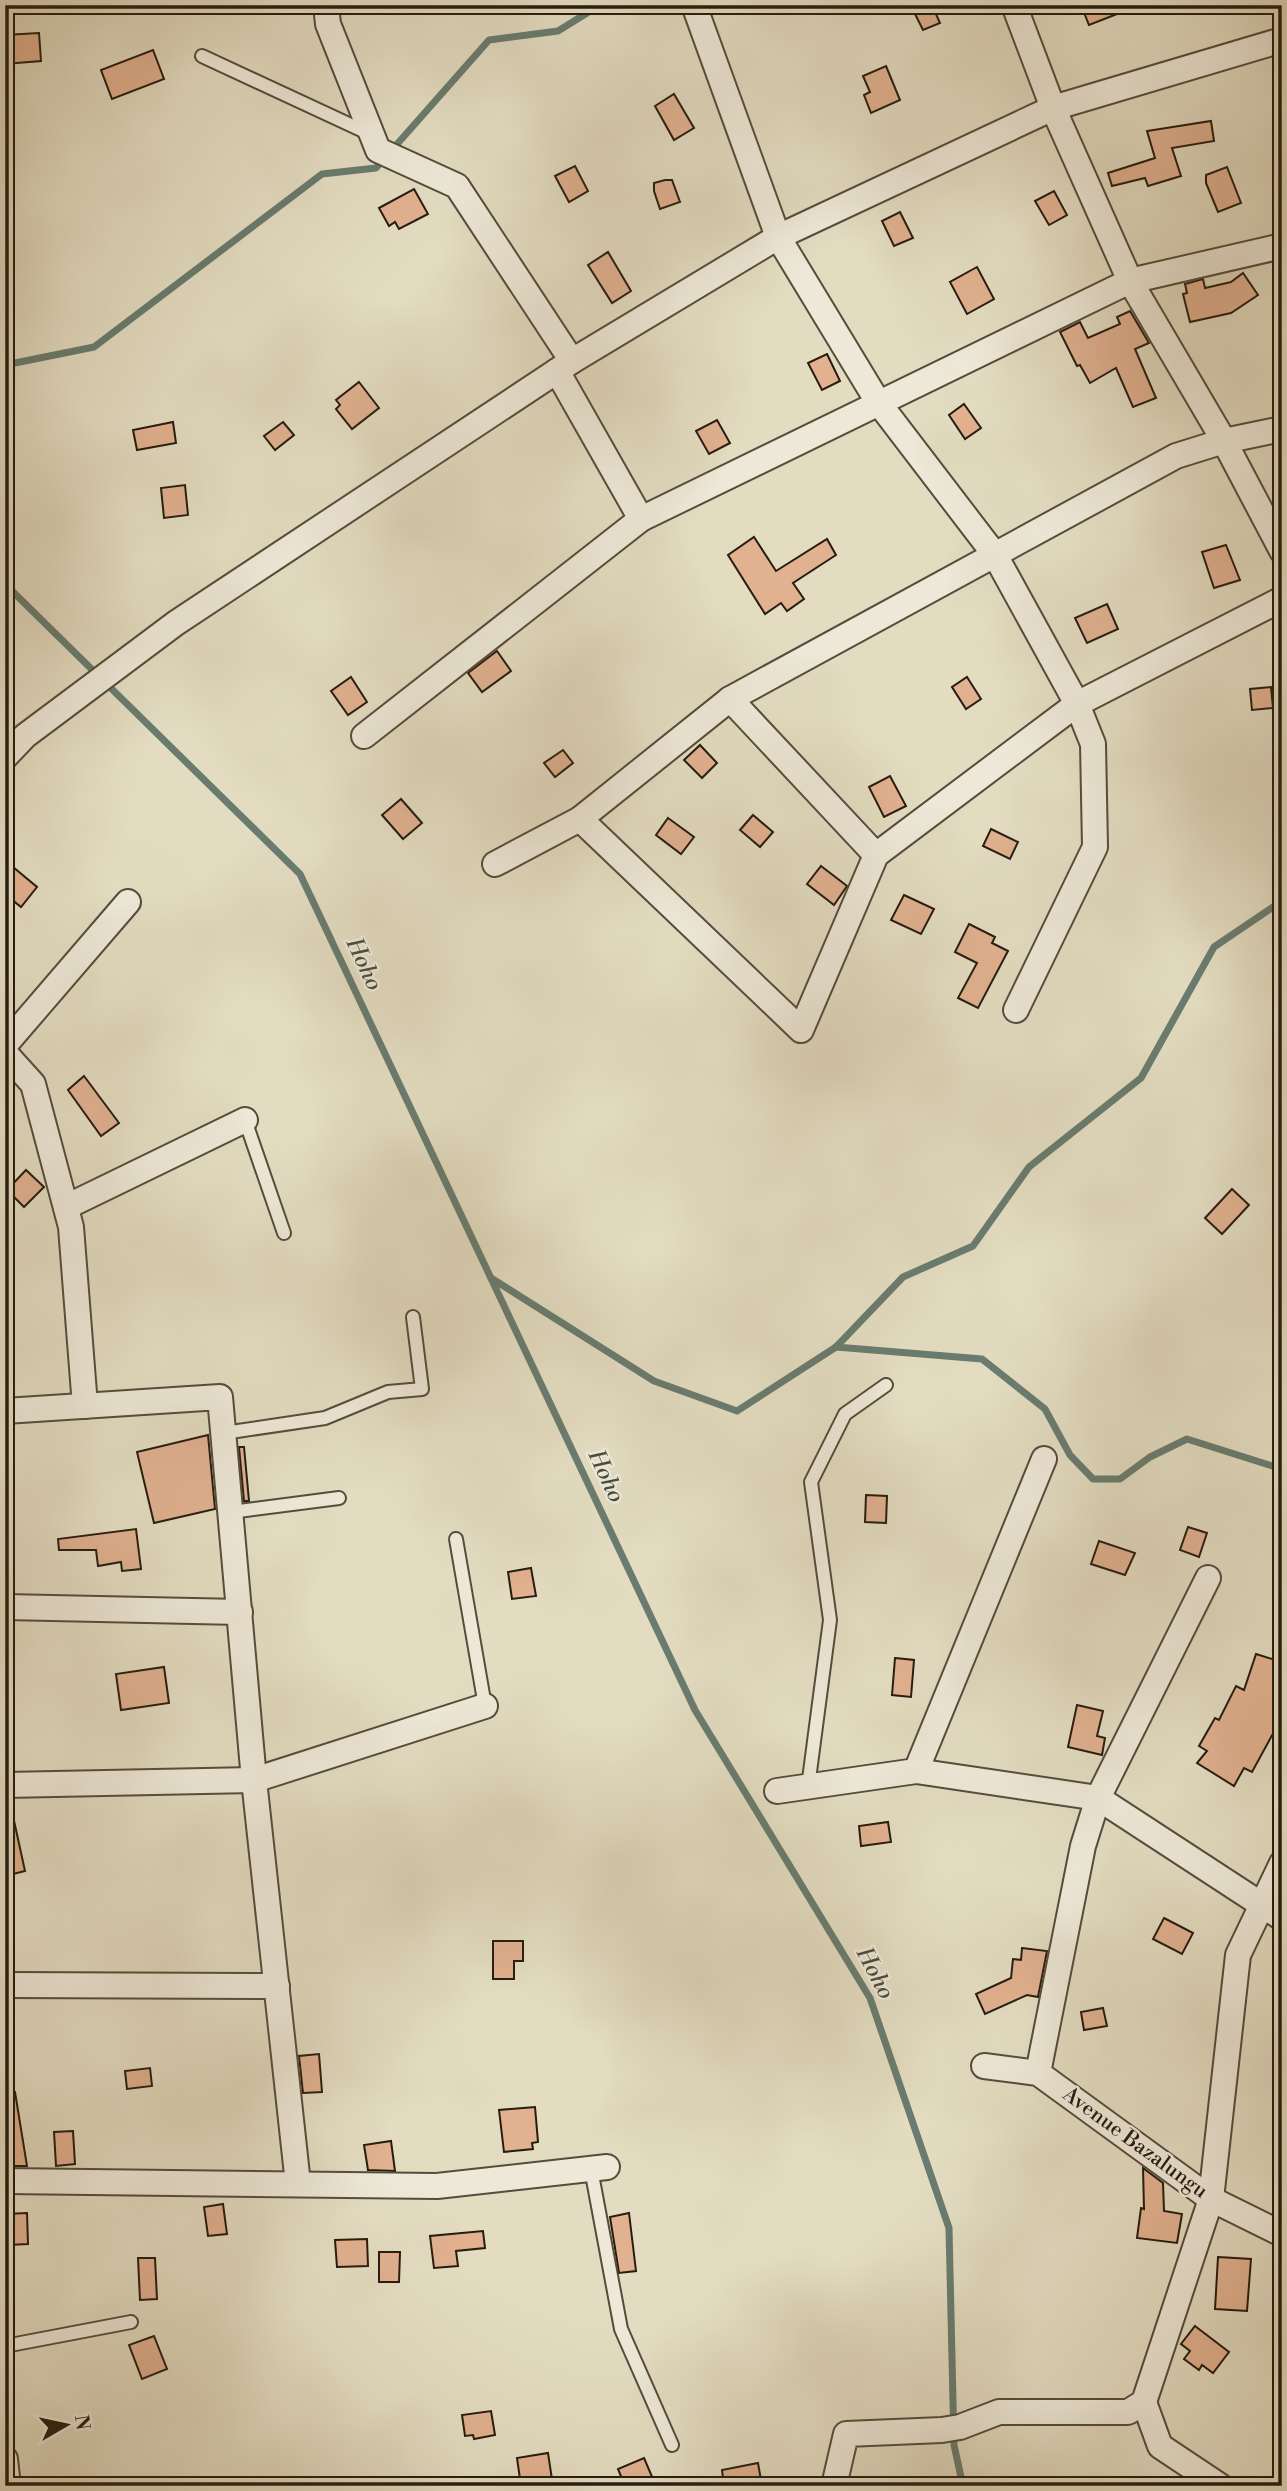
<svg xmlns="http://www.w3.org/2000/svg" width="1287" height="2491" viewBox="0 0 1287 2491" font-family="'Libre Bodoni',serif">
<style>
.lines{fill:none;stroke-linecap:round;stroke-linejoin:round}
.stream{stroke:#697c6f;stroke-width:7}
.building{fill:#e1b190;stroke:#261c10;stroke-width:2}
.lane-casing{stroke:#554c3c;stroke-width:16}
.street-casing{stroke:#554c3c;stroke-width:28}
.lane{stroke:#ede8d7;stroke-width:12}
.street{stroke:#ede8d7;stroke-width:24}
.labels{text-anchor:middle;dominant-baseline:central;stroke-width:5;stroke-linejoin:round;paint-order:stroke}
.street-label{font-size:21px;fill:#261c10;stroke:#ede8d7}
.water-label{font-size:23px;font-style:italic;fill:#484c40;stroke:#ede8d7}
</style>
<rect width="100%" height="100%" fill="#e3dcc1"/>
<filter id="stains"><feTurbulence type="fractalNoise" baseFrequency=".00286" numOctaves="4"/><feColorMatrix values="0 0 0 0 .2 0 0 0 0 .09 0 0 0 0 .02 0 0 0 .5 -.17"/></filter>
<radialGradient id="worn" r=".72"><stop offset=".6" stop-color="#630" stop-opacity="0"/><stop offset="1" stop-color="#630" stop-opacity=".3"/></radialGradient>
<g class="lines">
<!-- stream -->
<g class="stream">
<polyline points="5,365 94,347 322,174 376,168 489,40 558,31 600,5"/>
<polyline points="5,584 300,874 695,1710 870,1998 949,2228 954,2445 963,2486"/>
<polyline points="491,1278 654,1381 737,1411 836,1347 903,1277 973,1246 1029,1167 1141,1078 1214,947 1282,901"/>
<polyline points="836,1347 982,1359 1045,1409 1070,1455 1093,1479 1120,1479 1150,1457 1187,1439 1282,1469"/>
</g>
</g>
<!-- building -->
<g class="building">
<polygon points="929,5 932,5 940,23 923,30 914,12"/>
<polygon points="1081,5 1135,5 1135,7 1089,25"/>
<polygon points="39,33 41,61 5,64 5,35"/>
<polygon points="153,50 164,79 112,99 101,70"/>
<polygon points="886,66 900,100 871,113 864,95 870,92 863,76"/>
<polygon points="674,94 694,128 674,140 655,106"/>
<polygon points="1211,121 1214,141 1172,148 1181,176 1148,186 1145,178 1112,186 1108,173 1155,158 1147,131"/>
<polygon points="575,166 588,191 569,202 555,176"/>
<polygon points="1227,167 1241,203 1218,212 1206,183 1206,175"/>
<polygon points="665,180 672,180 680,202 660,209 654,191 654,183"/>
<polygon points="414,189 428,214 399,229 395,222 389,226 379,208"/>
<polygon points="1054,191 1067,215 1049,225 1035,201"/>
<polygon points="900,212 913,238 894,246 882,221"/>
<polygon points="608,252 631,291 612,303 588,265"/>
<polygon points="977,267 994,299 967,314 950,282"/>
<polygon points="1243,273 1258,295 1231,313 1190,322 1183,294 1187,293 1185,284 1203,279 1205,288 1231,282"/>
<polygon points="1130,311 1149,343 1135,349 1156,398 1133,407 1116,368 1090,383 1080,365 1077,366 1060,332 1080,322 1088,338 1120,324 1117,317"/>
<polygon points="827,354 840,381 822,390 808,363"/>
<polygon points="359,382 379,408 352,429 336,409 340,405 336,400"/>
<polygon points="964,404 981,428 965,439 949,415"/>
<polygon points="717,420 730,443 709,454 696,431"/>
<polygon points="173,422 176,443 137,450 133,430"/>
<polygon points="283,422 294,435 275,450 264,436"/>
<polygon points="185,485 188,515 164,518 161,488"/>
<polygon points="754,537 776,571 827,539 836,555 793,583 804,599 787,611 781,603 765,614 728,555"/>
<polygon points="1226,545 1240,580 1214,588 1202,552"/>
<polygon points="1107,604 1118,629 1087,643 1075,618"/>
<polygon points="497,651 511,671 482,692 468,673"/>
<polygon points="351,677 367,702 348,715 331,691"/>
<polygon points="967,677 981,699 966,709 952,687"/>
<polygon points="1271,687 1273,708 1252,710 1250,689"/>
<polygon points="700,745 717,763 702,778 684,760"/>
<polygon points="563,750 573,763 555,777 544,763"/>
<polygon points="890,776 906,806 884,817 869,787"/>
<polygon points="401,799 422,823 403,839 382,815"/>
<polygon points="753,815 773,832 760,847 740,830"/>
<polygon points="668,818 694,837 681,854 656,835"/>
<polygon points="991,829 1018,842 1010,859 983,846"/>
<polygon points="821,866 847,886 834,905 807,884"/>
<polygon points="13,867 37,887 21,907 5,894 5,877"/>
<polygon points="904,895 934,909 921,934 891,920"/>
<polygon points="969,924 995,937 992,943 1008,951 978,1008 958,998 977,963 955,952"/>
<polygon points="84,1076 119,1123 101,1136 68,1090"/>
<polygon points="26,1170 44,1187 24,1207 7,1190"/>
<polygon points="1232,1189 1249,1205 1222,1234 1205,1218"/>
<polygon points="208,1435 215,1509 154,1523 137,1452"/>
<polygon points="239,1447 244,1447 249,1501 244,1501"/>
<polygon points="866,1495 887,1496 886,1523 865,1522"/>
<polygon points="1188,1527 1207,1533 1199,1557 1180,1550"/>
<polygon points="136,1529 141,1569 122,1571 121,1562 98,1566 96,1550 59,1550 58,1539"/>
<polygon points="1099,1541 1135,1553 1125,1575 1091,1564"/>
<polygon points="531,1568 536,1596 512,1599 508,1572"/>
<polygon points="1256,1654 1282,1662 1282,1717 1252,1772 1244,1768 1234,1786 1197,1763 1207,1751 1199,1746 1215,1718 1219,1720 1236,1686 1244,1690"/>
<polygon points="895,1658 914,1660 911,1697 892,1695"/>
<polygon points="164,1667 169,1703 121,1710 116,1674"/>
<polygon points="1077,1705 1103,1711 1097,1736 1105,1738 1102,1755 1068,1747"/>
<polygon points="13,1816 25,1871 5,1876 5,1817"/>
<polygon points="888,1822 891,1842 861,1846 859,1826"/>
<polygon points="1164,1918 1193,1933 1182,1954 1153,1939"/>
<polygon points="493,1941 523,1941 523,1961 514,1961 514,1979 493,1979"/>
<polygon points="1022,1948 1047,1951 1038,1997 1027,1995 985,2014 976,1994 1011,1978 1013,1959 1021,1960"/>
<polygon points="1103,2008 1107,2026 1084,2030 1081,2012"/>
<polygon points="319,2054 322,2092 303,2093 299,2056"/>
<polygon points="150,2068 152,2086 127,2089 125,2071"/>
<polygon points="15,2092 27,2166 6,2166 5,2093"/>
<polygon points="535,2107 538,2142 532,2143 533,2149 504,2152 499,2110"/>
<polygon points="73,2131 75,2164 56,2166 54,2132"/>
<polygon points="391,2141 395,2171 368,2170 364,2145"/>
<polygon points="1143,2168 1163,2183 1164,2211 1182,2214 1177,2243 1137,2238 1141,2208 1144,2209"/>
<polygon points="223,2204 227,2234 208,2236 204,2207"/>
<polygon points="27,2213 28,2244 8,2245 6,2214"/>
<polygon points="629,2213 636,2271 619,2273 610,2217"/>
<polygon points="483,2231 485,2248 456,2251 458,2266 434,2268 430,2236"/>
<polygon points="367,2239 368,2266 337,2267 335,2240"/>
<polygon points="379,2252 400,2252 399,2282 379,2282"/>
<polygon points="1218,2257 1251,2259 1247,2311 1215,2309"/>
<polygon points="138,2258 155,2258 157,2299 140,2300"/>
<polygon points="1195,2326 1229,2352 1213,2373 1202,2365 1199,2370 1184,2359 1190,2351 1181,2344"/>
<polygon points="154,2336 167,2369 142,2379 129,2345"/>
<polygon points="491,2411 495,2435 474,2439 473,2435 465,2436 462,2415"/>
<polygon points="548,2453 553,2486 521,2486 517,2458"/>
<polygon points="644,2458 656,2486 625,2486 618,2469"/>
<polygon points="758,2463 762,2486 724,2486 722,2470"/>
</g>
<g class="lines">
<!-- lane casing -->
<g class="lane-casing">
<g id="lane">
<polyline points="202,56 370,134"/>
<polyline points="245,1120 284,1233"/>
<polyline points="224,1433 325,1418 388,1392 422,1389 413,1317"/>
<polyline points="231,1512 339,1498"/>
<polyline points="456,1539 485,1706"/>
<polyline points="808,1787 830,1620 811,1482 845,1414 886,1385"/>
<polyline points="591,2169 621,2329 672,2445"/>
<polyline points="5,2346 131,2322"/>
</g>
</g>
<!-- street casing -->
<g class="street-casing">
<g id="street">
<polyline points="326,5 328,24 378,150 457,186 572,361"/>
<polyline points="694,5 778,237 878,402 995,555 1077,704 1093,744 1095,847 1016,1010"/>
<polyline points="1014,5 1053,108 1130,281 1224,441 1282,551"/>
<polyline points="557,371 641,519"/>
<polyline points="730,699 876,855"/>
<polyline points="364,736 641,519 1130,281 1282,246"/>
<polyline points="5,757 25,736 176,623 572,361 778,237 1053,108 1282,40"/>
<polyline points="580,819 801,1030 876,855 1077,704 1282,599"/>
<polyline points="495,864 580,819 730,699 1176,456 1224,441 1282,429"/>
<polyline points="5,1045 128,902"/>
<polyline points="5,1053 33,1084 71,1227 85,1406"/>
<polyline points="66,1207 245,1120"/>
<polyline points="5,1411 220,1397 254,1780 298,2184"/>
<polyline points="5,1607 240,1612"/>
<polyline points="916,1771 1044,1459"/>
<polyline points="5,1785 254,1780 485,1706"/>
<polyline points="777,1791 916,1771 1098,1798 1282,1918"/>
<polyline points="5,1985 277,1986"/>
<polyline points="984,2066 1038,2073 1211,2199 1282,2234"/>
<polyline points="1038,2073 1083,1846 1098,1798 1208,1578"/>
<polyline points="5,2181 437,2186 607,2167"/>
<polyline points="1144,2402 1160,2446 1220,2486"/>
<polyline points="5,2459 8,2486"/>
<polyline points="834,2486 846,2434 942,2430 960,2427 999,2412 1128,2412 1144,2402 1211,2199 1238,1955 1282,1863"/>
</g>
</g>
<!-- lane -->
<use href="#lane" class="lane"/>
<!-- street -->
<use href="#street" class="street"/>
</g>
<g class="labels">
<!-- street labels -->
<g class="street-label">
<text transform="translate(1135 2143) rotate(36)">Avenue Bazalungu</text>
</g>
<!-- water labels -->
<g class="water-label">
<text transform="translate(364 964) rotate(65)">Hoho</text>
<text transform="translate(606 1476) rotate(65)">Hoho</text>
<text transform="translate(875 1973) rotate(62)">Hoho</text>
</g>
</g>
<!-- margin -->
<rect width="1287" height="2491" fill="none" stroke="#e3dcc1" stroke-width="28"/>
<rect x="7" y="7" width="1273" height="2477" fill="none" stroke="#261c10" stroke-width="3.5"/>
<rect x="14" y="14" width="1259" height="2463" fill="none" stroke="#261c10" stroke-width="2"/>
<!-- north arrow -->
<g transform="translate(66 2425) rotate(81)" stroke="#ede8d7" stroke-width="5" paint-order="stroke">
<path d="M0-5L12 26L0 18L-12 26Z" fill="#261c10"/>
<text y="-10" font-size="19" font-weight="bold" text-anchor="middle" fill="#261c10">N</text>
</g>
<rect width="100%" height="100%" filter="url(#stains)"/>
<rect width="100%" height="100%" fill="url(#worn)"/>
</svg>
